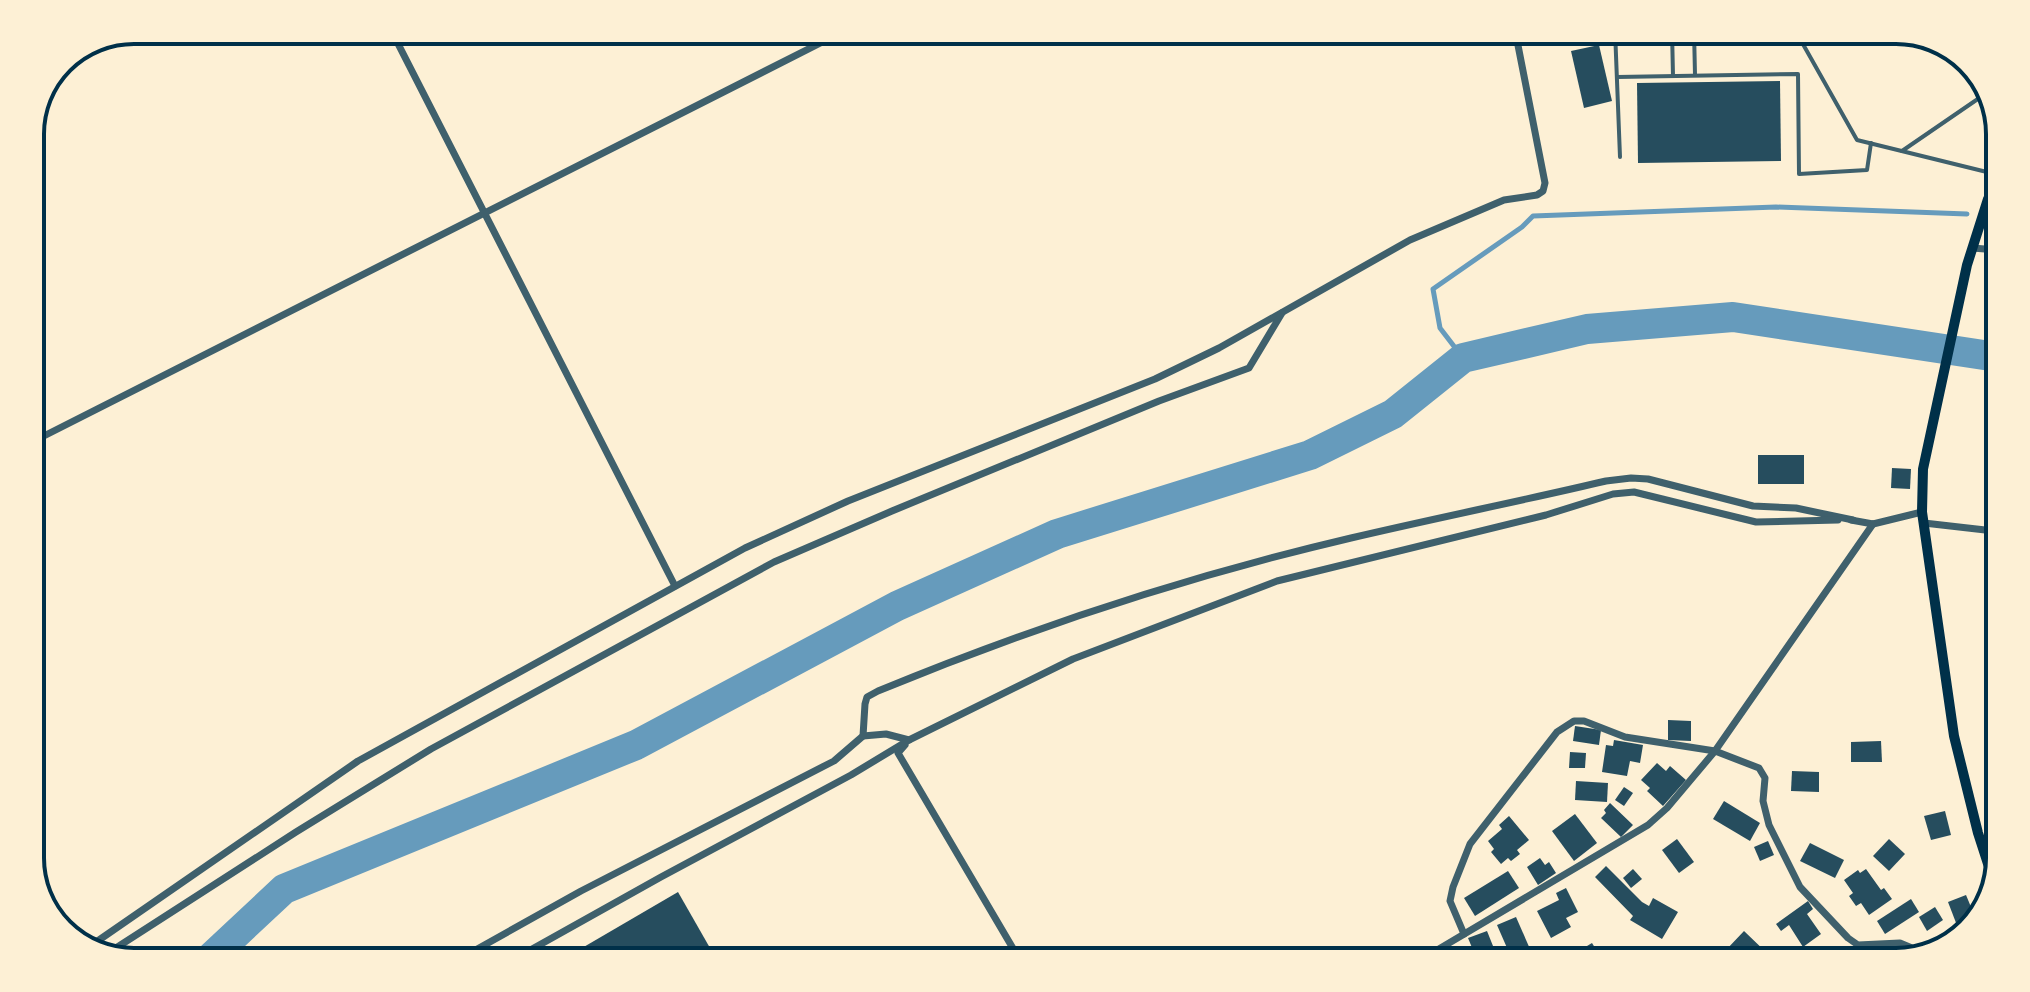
<svg xmlns="http://www.w3.org/2000/svg" width="2030" height="992" viewBox="0 0 2030 992" font-family="Lato,sans-serif">
<style>
.lines{fill:none;stroke-linecap:round;stroke-linejoin:round}
.stream{stroke:#669bbc;stroke-width:5}
.river{stroke:#669bbc;stroke-width:30}
.building{fill:#264d5e}
.service{stroke:#3f606c;stroke-width:4}
.minor{stroke:#3f606c;stroke-width:7}
.secondary{stroke:#003049;stroke-width:10}
.rim{fill:none;stroke:#003049;stroke-width:4}
</style>
<rect width="100%" height="100%" fill="#fdf0d5"/>
<g class="lines">
<!-- stream -->
<g class="stream">
<polyline points="1998,215 1999,215"/>
<polyline points="1463,358 1440,328 1433,289 1522,227 1533,216 1776,207 1967,214"/>
</g>
<!-- river -->
<polyline class="river" points="206,962 284,889 636,745 897,606 1057,534 1310,455 1393,414 1463,358 1587,329 1733,317 1997,357"/>
</g>
<!-- building -->
<g class="building">
<polygon points="1599,45 1612,101 1584,108 1571,51"/>
<polygon points="1780,81 1781,161 1638,163 1637,83"/>
<rect x="1758" y="455" width="46" height="29"/>
<polygon points="1892,468 1911,469 1910,489 1891,488"/>
<polygon points="1668,720 1691,721 1691,741 1668,740"/>
<polygon points="1575,726 1601,730 1599,745 1573,741"/>
<polygon points="1614,740 1643,745 1640,763 1630,761 1627,776 1602,772 1606,745 1613,746"/>
<polygon points="1881,741 1882,762 1851,762 1851,742"/>
<polygon points="1570,752 1586,753 1585,768 1569,768"/>
<polygon points="1657,763 1666,771 1670,766 1686,780 1663,806 1647,791 1650,788 1641,780"/>
<polygon points="1792,771 1819,772 1819,792 1791,791"/>
<polygon points="1576,781 1608,783 1607,802 1575,800"/>
<polygon points="1624,787 1633,793 1624,806 1615,800"/>
<polygon points="1724,801 1760,823 1750,841 1713,819"/>
<polygon points="1610,803 1633,825 1621,837 1601,818 1606,813 1604,810"/>
<polygon points="1945,811 1951,835 1931,840 1924,816"/>
<polygon points="1575,814 1597,843 1574,861 1552,831"/>
<polygon points="1509,816 1529,840 1517,850 1520,854 1511,861 1508,858 1501,864 1491,852 1494,849 1488,841 1502,829 1499,825"/>
<polygon points="1677,839 1694,862 1679,873 1662,850"/>
<polygon points="1889,839 1905,854 1889,871 1873,856"/>
<polygon points="1768,841 1774,855 1760,861 1754,847"/>
<polygon points="1810,843 1844,860 1835,878 1800,861"/>
<polygon points="1540,858 1545,865 1549,862 1556,873 1538,885 1527,867"/>
<polygon points="1606,866 1642,902 1649,906 1653,898 1678,912 1662,939 1630,920 1633,916 1595,877"/>
<polygon points="1633,869 1642,879 1631,888 1623,878"/>
<polygon points="1866,869 1881,890 1884,888 1892,899 1869,915 1861,903 1856,906 1849,896 1853,893 1844,880 1858,870 1860,873"/>
<polygon points="1508,871 1519,888 1475,916 1464,898"/>
<polygon points="1566,888 1578,912 1566,918 1571,927 1551,938 1537,911 1559,900 1556,893"/>
<polygon points="678,892 718,962 574,962 570,955"/>
<polygon points="1966,895 1976,919 1958,928 1948,902"/>
<polygon points="1911,899 1919,912 1885,934 1877,921"/>
<polygon points="1808,901 1813,909 1807,914 1821,934 1803,947 1789,925 1781,931 1776,924"/>
<polygon points="1935,907 1943,920 1927,931 1919,917"/>
<polygon points="1516,917 1530,949 1511,957 1497,925"/>
<polygon points="1487,931 1497,956 1483,962 1478,962 1468,938"/>
<polygon points="1744,931 1769,955 1779,946 1787,954 1779,962 1739,962 1726,950"/>
<polygon points="1592,943 1604,962 1577,962 1572,955"/>
</g>
<g class="lines">
<!-- service -->
<g class="service">
<polyline points="1615,30 1620,157"/>
<polyline points="1672,30 1673,76"/>
<polyline points="1694,30 1695,75"/>
<polyline points="1795,30 1857,140 1999,175"/>
<polyline points="1617,77 1798,74 1799,174 1867,170 1871,143"/>
<polyline points="1902,151 1988,92"/>
</g>
<!-- minor -->
<g class="minor">
<polyline points="391,30 675,586"/>
<polyline points="1972,248 1998,250"/>
<polyline points="30,443 846,30"/>
<polyline points="1851,520 1873,524 1922,512"/>
<polyline points="1924,523 1994,531"/>
<polyline points="863,736 886,734 909,740"/>
<polyline points="905,745 898,753 1021,962"/>
<polyline points="1464,934 1450,901 1453,887 1470,844 1557,732 1574,721 1584,721 1625,737 1715,751 1759,768 1765,778 1763,801 1769,825 1800,887 1848,938 1858,945 1900,943 1924,953"/>
<polyline points="86,949 358,761 745,548 848,501 1155,379 1219,348 1410,240 1504,200 1537,195 1543,191 1545,183 1515,30"/>
<polyline points="105,955 296,832 431,749 774,562 892,511 1159,401 1249,368 1282,313"/>
<path d="M454 962 581 891 834 761 863 736 865 704 867 697 878 691C1031 628 1189 576 1351 538 1436 518 1521 501 1606 481L1631 478 1648 479 1753 506 1796 508 1853 520"/>
<polyline points="509,962 661,877 851,775 909,740 1073,659 1277,581 1546,515 1613,494 1634,492 1756,522 1838,520"/>
<polyline points="1417,962 1648,825 1667,808 1715,751 1873,524"/>
</g>
<!-- secondary -->
<polyline class="secondary" points="1990,870 1978,833 1954,736 1922,512 1923,469 1967,265 1988,199 1999,181"/>
</g>
<!-- crop -->
<path d="M0 0H2030V992H0ZM134 44H1896A90 90 0 0 1 1986 134V858A90 90 0 0 1 1896 948H134A90 90 0 0 1 44 858V134A90 90 0 0 1 134 44Z" fill="#fdf0d5" fill-rule="evenodd"/>
<path class="rim" d="M134 44H1896A90 90 0 0 1 1986 134V858A90 90 0 0 1 1896 948H134A90 90 0 0 1 44 858V134A90 90 0 0 1 134 44Z"/>
</svg>
